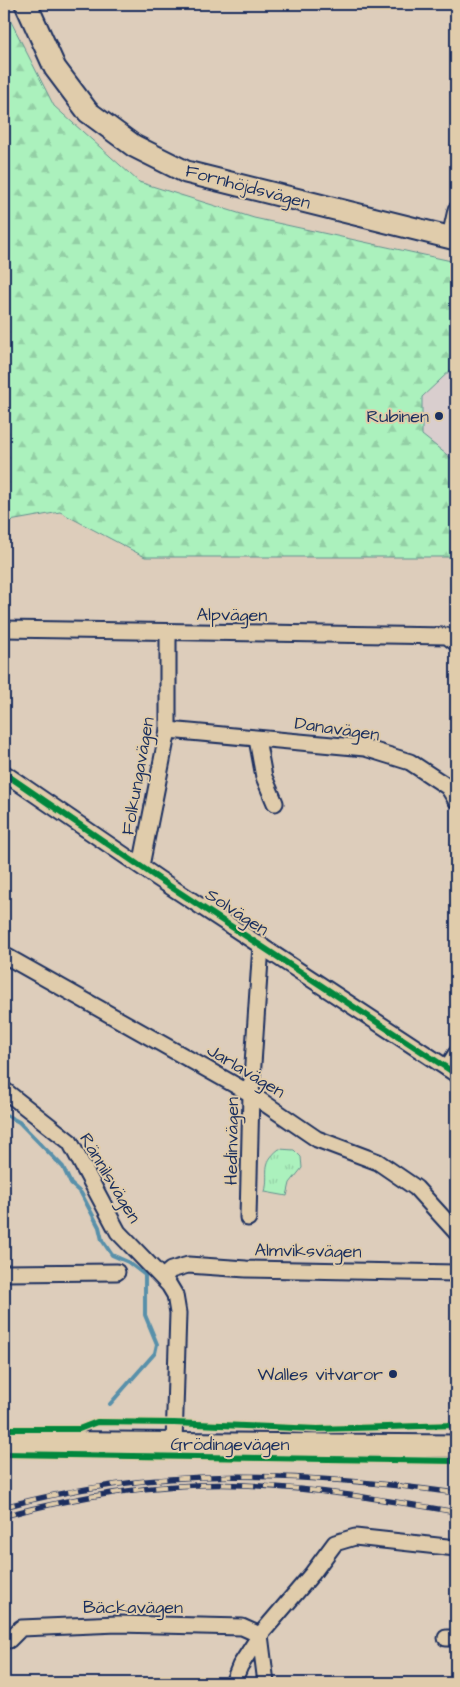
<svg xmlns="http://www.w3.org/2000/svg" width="460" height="1687" viewBox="0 0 460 1687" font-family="'Architects Daughter',sans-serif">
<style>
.built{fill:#d9cece}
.forest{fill:url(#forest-firs);stroke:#63908e}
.park{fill:url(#park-tufts);stroke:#63908e}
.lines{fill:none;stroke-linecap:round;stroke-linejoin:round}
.stream{stroke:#5890aa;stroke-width:4}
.street-casing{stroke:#1b2f5e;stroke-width:19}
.secondary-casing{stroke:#1b2f5e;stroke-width:25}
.street{stroke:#e0ccab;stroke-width:15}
.secondary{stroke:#e0ccab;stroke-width:21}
.rail-casing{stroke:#1b2f5e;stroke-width:5.5}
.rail{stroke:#e0ccab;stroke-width:4;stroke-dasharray:11;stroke-linecap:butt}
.cycleway-casing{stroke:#e0ccab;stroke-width:9}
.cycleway{stroke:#00873e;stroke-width:6}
.poi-dot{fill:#1b2f5e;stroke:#e0ccab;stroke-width:2}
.labels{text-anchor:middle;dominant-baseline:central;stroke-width:4;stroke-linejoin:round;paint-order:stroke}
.street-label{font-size:18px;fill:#1b2f5e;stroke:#e0ccab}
.poi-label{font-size:18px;fill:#1b2f5e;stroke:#e0ccab;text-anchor:end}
</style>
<defs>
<pattern id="forest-firs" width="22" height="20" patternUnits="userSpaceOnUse" patternTransform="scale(1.25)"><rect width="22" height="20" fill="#abf1bd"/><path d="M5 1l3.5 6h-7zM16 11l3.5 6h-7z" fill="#93cfa5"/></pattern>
<pattern id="park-tufts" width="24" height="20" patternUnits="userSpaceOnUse" patternTransform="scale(1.25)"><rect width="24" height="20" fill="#abf1bd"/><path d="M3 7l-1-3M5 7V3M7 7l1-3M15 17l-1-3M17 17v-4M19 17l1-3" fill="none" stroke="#93cfa5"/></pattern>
</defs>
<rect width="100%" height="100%" fill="#ddcdbb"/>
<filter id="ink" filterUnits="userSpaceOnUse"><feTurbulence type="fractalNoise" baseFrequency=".02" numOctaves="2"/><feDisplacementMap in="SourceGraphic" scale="10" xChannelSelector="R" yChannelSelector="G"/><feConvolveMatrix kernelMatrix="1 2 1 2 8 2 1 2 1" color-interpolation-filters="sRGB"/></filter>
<g filter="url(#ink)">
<!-- built -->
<polygon class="built" points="456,365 456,462 422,436 422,397"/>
<!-- forest -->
<polygon class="forest" points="4,8 54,106 139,182 254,218 456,262 456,365 422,397 422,435 456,462 456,557 145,557 60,512 4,522"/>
<!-- park -->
<path class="park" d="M279 1149 294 1150 301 1157 302 1168 290 1183 287 1196 265 1192C270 1172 260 1164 279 1149Z"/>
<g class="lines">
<!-- stream -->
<polyline class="stream" points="4,1114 19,1122 63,1167 71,1184 81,1193 99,1227 102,1240 112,1255 128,1262 145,1275 145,1315 157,1344 155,1353 110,1404"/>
<!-- street casing -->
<g class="street-casing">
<g id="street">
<polyline points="450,237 456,210"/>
<polyline points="4,629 447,636 456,643"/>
<polyline points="168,730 365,748 410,762 448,787 456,800"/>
<polyline points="257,739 264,777 275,803"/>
<polyline points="4,773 159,879 456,1074"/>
<polyline points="141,866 168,730 168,632"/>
<polyline points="4,955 251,1094 317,1139 378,1162 416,1188 456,1232"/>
<polyline points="447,1068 456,1054"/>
<polyline points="4,1090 70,1142 118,1232 169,1285 175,1295 178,1313 174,1443"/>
<polyline points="248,1218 251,1094 261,945"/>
<polyline points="4,1273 117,1272"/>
<polyline points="163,1277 171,1270 188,1265 246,1269 456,1273"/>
<polyline points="260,1635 266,1683"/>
<polyline points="446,1638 456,1638"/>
<polyline points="9,1640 21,1628 118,1624 242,1627 260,1635"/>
<polyline points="233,1683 240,1666 260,1635 312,1574 335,1543 355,1537 456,1548"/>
</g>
</g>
<!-- secondary casing -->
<g class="secondary-casing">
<g id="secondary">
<polyline points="26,4 55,68 88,112 134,146 186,172 456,239"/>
<polyline points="4,1442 456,1446"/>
</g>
</g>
<!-- street -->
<use href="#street" class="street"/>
<!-- secondary -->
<use href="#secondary" class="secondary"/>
<!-- rail casing -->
<g class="rail-casing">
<g id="rail">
<path d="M4 1507C157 1465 301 1472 456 1493"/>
<path d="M4 1516C82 1495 163 1482 245 1485 316 1488 386 1500 456 1512"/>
</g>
</g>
<!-- rail -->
<use href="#rail" class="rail"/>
<!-- cycleway casing -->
<g class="cycleway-casing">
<g id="cycleway">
<polyline points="4,773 159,879 456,1074"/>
<polyline points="4,1429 79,1429 97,1422 174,1423 317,1429 456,1425"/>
<polyline points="4,1454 456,1461"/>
</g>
</g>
<!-- cycleway -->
<use href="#cycleway" class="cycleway"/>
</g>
</g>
<!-- markers -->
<g class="poi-dot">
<circle cx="439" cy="416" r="5"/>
<circle cx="393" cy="1374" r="5"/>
</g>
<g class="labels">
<!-- street labels -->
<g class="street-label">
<text transform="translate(248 187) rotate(15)">Fornhöjdsvägen</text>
<text transform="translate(232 615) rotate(1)">Alpvägen</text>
<text transform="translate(337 729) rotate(8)">Danavägen</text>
<text transform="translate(138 776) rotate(-80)">Folkungavägen</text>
<text transform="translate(237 912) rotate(33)">Solvägen</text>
<text transform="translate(246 1071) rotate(31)">Jarlavägen</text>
<text transform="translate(232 1141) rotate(-89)">Hedinvägen</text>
<text transform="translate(110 1178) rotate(59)">Rännilsvägen</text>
<text transform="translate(308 1251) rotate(1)">Almviksvägen</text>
<text x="230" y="1444">Grödingevägen</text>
<text x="133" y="1607">Bäckavägen</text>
</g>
<!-- poi labels -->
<g class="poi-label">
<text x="429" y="416">Rubinen</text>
<text x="383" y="1374">Walles vitvaror</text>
</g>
</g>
<!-- margin -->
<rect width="460" height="1687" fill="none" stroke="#e0ccab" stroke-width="20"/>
<rect x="10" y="10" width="440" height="1667" fill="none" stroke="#1b2f5e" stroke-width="2" filter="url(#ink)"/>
</svg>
